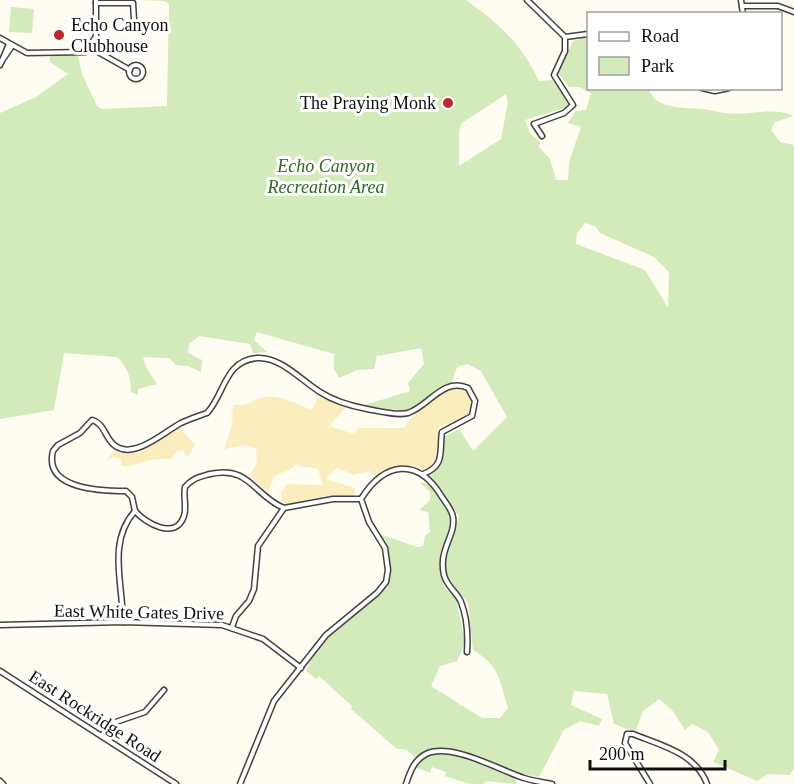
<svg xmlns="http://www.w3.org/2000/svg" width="794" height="784" viewBox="0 0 794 784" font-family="'Times New Roman',serif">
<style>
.green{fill:#d3eaba;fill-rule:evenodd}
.sand{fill:#fbedbd}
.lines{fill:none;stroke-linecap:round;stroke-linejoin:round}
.street-casing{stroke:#424242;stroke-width:7}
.street{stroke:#fff;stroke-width:4}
.poi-dot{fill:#c1252c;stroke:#fff;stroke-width:2}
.labels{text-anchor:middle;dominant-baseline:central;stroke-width:6;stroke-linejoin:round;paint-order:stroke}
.poi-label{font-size:18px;fill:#0f0f0f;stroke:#fff;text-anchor:start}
.park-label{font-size:18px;font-style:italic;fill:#2d681e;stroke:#fff}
.street-label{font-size:18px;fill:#0f0f0f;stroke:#fff}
</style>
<rect width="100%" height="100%" fill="#fffcf1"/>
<!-- green -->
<g class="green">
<path d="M139 0H466C499 24 521 43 539 81L553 80 569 103 565 108 525 120 530 133 541 143 538 146 550 159 556 180H568L569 162 581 127 568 123 575 111 586 110 591 93 579 87H569L558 73 573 41 588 37V88L649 89C655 110 684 107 701 109 709 109 717 112 725 113 747 116 774 106 794 116L775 122 771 130 780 142 794 145V768L790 775 768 774 757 781 713 762 719 750 708 732 692 724 685 730 672 710 659 699 643 711 635 732 614 724 607 694 574 691 571 705 602 719 599 726 580 721 564 730 539 777 518 773 449 748 428 751 415 757 405 749H397L351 709 352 706 319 676 316 679 306 671C311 662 314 649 321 642 333 630 385 593 388 584 394 569 386 548 380 534L417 547 423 546 425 536 430 532 428 512 419 510 430 500V492L420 482 434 486 451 516V530L440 553 444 587 456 598 465 643 457 661 440 666 431 686 482 718H500L508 708C500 681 499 665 473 650L468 603 448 578 444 565 459 516 430 476 442 463 445 436 459 429 473 451 507 417 481 371 468 364 457 367 451 385 407 411 362 406 410 391 408 383 424 364 421 348 377 356 374 369 357 370 339 378 334 369V354L260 333 257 332 254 340 267 352 253 353 250 344 199 336 189 344 188 353 202 360 201 372 188 366 176 365 169 358 143 357 146 367 157 384 138 389V395L131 392C131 378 128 367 117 357L64 353 54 410 0 419V113L36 97 68 74 50 62V56L78 55 82 74 97 106 102 109 167 106 169 4 164 1ZM506 94 508 102 501 139 459 166V131L462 123ZM585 223 595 226 600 233 654 257 669 272 668 308 645 270 576 244 577 233Z"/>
<polygon points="11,7 34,9 32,33 9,32"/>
<polygon points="442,753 452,753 516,778 516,784 486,781 484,784 470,784 445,776 446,772 432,767 430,773 415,767 426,757"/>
</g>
<!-- sand -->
<g class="sand">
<path d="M458 389 470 395C477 416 458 423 440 426 434 437 444 451 436 462 427 477 415 463 402 465 393 467 385 473 376 478L370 471 353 475 337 467 326 479 355 488 354 496H325L287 504 282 502 281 492 287 484 323 485 318 469 295 465C279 480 275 465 268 493L250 476 257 462 256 449 245 445 224 449 232 426 233 405C251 406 251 400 265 397 280 394 298 405 312 410L319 396 346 407 329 426 354 434 358 428H404C416 412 436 391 458 389Z"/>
<path d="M180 428 195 445 189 455 185 456 183 450 176 452 171 459C165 459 156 458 151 460 139 463 134 467 121 466V459L113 457 107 461 113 451 138 453Z"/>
</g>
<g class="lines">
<!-- street casing -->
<g class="street-casing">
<g id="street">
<polyline points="527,0 565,37"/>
<polyline points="741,0 743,14"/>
<polyline points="96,3 133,3 134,20"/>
<polyline points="742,6 778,6 794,12"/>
<polyline points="0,38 27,53 86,52 96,36 96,0"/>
<polyline points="91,48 130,70"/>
<polyline points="1,62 12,46"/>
<polyline points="0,65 9,44"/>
<circle cx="136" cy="72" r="7"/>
<polyline points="702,88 715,91 729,88"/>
<polyline points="542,136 534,124 564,113 573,105 554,75 565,51 565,37 588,34"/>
<path d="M135 511 132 497 126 491C103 491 43 490 53 451L58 445 80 433 92 420C106 424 105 441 117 447 136 458 164 432 181 423 189 419 199 416 207 413 225 394 224 361 257 358 280 356 302 381 320 392 334 401 351 406 367 409 379 411 396 416 408 413 429 406 443 377 468 388L475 401 472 416 442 432C439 450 446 466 423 474"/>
<path d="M135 511C145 523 176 541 184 516 187 507 183 496 185 487 193 478 199 477 210 474 250 465 254 496 284 508L333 499H361"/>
<path d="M123 622C123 584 107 542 135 511"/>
<polyline points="0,625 123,622 222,625 263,639 301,668"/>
<polyline points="232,627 236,616 249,601 254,589 258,546 284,508"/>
<polyline points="0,671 176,784"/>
<polyline points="101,736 113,723 145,712 164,690"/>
<polyline points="0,781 3,784"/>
<path d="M240 784 274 701 326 635 377 593 386 582 388 570 385 548 369 522 361 499C385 461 418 457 442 497 446 503 452 510 453 517 456 536 438 549 444 575 447 587 457 592 461 602 467 617 468 637 467 652"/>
<path d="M406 784C410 772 414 760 426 754 451 742 499 770 524 778 533 781 543 782 552 784"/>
<path d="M650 784 625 743 627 734H633C660 745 696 753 707 784"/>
</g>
</g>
<!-- street -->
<use href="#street" class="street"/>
</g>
<!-- markers -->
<g class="poi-dot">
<circle cx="59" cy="35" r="6"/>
<circle cx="448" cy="103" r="6"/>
</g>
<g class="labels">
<!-- poi labels -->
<g class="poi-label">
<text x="71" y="25">Echo Canyon<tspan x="71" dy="21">Clubhouse</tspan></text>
<text x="436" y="103" text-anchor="end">The Praying Monk</text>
</g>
<!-- park labels -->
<g class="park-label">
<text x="326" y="166">Echo Canyon<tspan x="326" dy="21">Recreation Area</tspan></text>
</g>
<!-- street labels -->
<g class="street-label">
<text transform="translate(139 612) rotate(1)">East White Gates Drive</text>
<text transform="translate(95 716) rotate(33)">East Rockridge Road</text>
</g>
</g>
<!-- legend -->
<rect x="587" y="12" width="195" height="78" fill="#ffffff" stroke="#9f9f9f" stroke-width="1.5"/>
<rect x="599" y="32" width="30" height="9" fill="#ffffff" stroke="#9f9f9f" stroke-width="1.5"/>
<text x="641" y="42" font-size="18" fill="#0f0f0f">Road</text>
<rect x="599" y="57" width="30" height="18" fill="#d3eaba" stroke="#9f9f9f" stroke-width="1.5"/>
<text x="641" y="72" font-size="18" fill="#0f0f0f">Park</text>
<!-- scale -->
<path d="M590 760v9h135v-9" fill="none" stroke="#0f0f0f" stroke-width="3"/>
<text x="599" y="760" font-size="18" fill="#0f0f0f" stroke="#ffffff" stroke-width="4.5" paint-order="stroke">200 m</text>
</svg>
